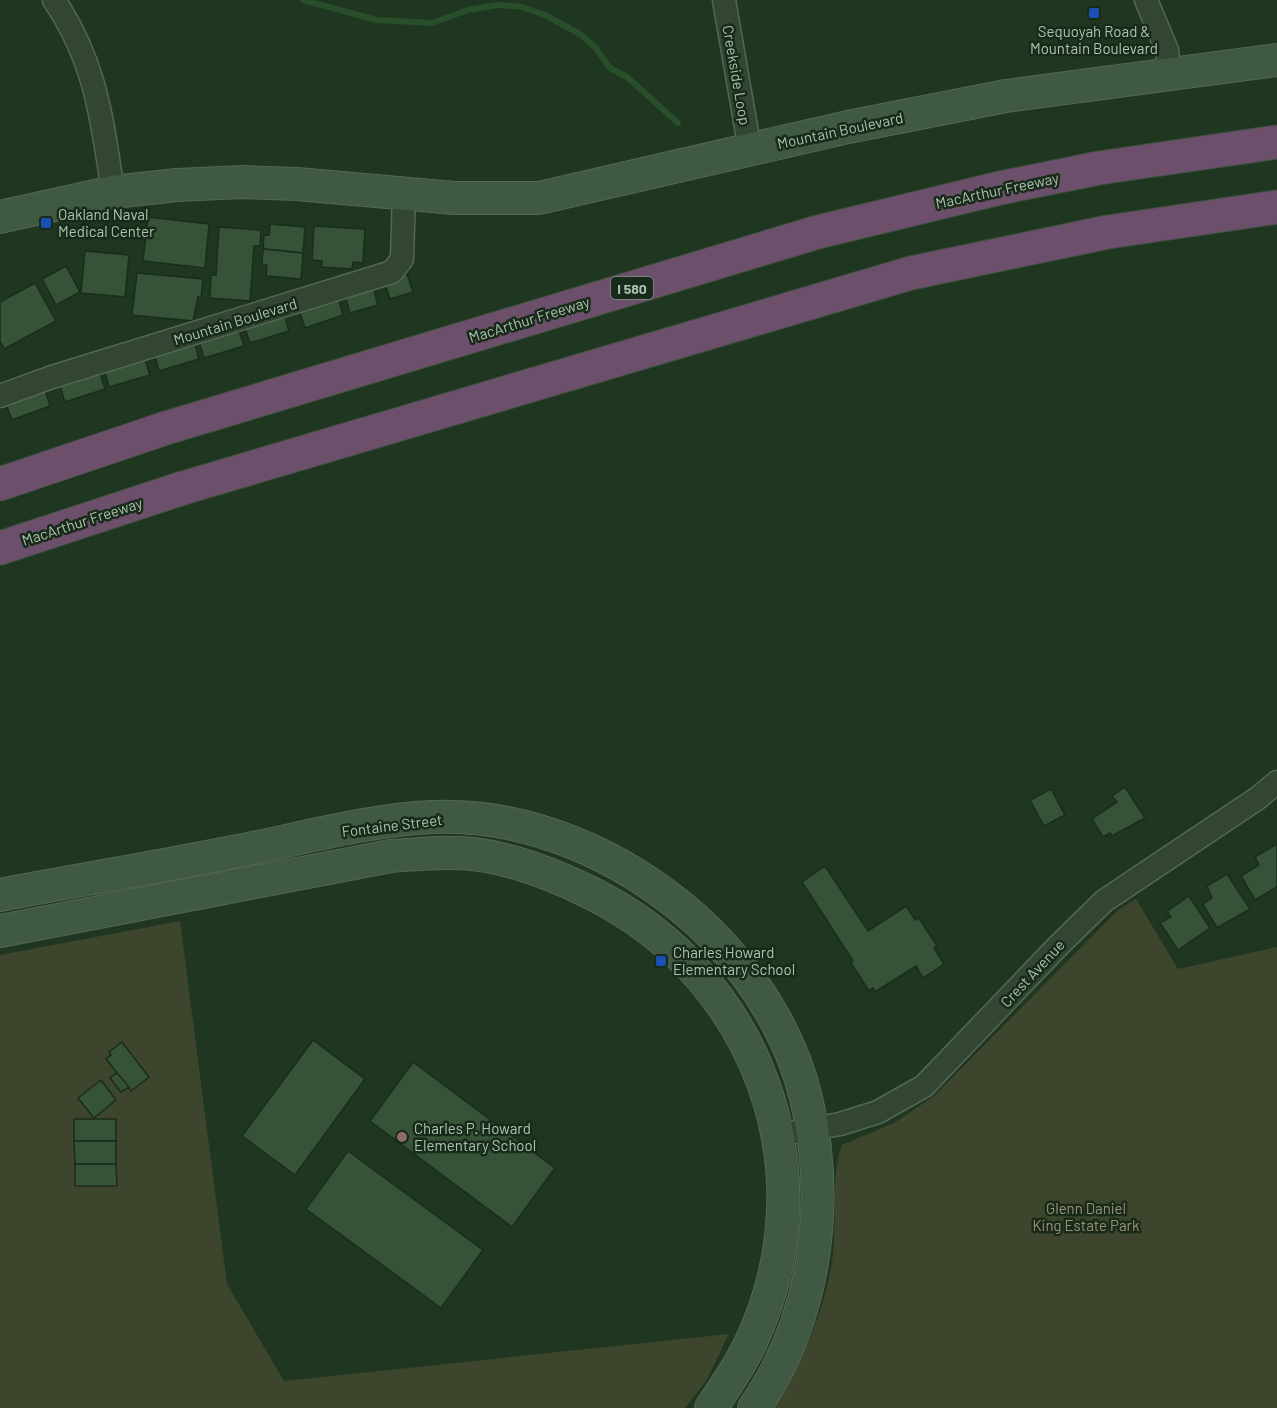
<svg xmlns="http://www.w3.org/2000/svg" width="1277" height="1408" viewBox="0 0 1277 1408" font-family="Barlow,sans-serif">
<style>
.green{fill:#3d452d}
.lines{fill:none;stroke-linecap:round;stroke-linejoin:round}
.stream{stroke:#284f2a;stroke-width:6}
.building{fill:#365237;stroke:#1a2d1b;stroke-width:1.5}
.street-casing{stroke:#536754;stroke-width:25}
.secondary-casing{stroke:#536754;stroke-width:34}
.highway-casing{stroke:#3d513e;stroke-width:35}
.street{stroke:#324633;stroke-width:22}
.secondary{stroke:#405942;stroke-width:32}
.highway{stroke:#6c4f6a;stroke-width:33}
.transit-dot{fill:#1a4fb4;stroke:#182a19;stroke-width:2}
.education-dot{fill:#8d6e63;stroke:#182a19;stroke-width:2}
.labels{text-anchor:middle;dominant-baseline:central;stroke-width:5;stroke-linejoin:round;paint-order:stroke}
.shield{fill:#182a19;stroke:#809581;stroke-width:1.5}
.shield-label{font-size:14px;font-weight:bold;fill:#acc3ae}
.poi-label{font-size:15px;fill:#acc3ae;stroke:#182a19;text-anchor:start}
.street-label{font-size:15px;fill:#acc3ae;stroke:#182a19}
.park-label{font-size:15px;fill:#9e9074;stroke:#182a19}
</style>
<rect width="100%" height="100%" fill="#1f3620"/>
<!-- green -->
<g class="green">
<path d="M1136 899 1178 969 1277 947V1408H773C803 1363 826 1308 833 1254 837 1224 831 1170 842 1145L894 1123 934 1096 1118 910Z"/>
<polygon points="180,921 227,1284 284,1381 729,1334 706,1381 685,1408 0,1408 0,955"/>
</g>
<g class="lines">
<!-- stream -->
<polyline class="stream" points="303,0 377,20 432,23 468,10 498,5 522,7 545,15 580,34 595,47 610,68 627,77 678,123"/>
</g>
<!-- building -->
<g class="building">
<polygon points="148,217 209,224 205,268 143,261"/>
<polygon points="270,224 305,227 303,253 263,249 264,235 269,235"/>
<polygon points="314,226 365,229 363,263 353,262 352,269 322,267 322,261 312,260"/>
<polygon points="219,227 261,230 260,246 254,246 250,301 210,298 211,275 216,275"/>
<polygon points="263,249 303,253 301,279 266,276 267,265 262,265"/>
<polygon points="85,251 129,255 125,297 81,293"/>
<polygon points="66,266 80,292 56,305 42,279"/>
<polygon points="137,273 203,279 201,298 198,297 193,321 132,315"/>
<polygon points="407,274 413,292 390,299 384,281"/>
<polygon points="35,283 56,321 4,349 0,341 0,302"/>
<polygon points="373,287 378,305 350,313 345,295"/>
<polygon points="338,297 343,315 305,328 299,310"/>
<polygon points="284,314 289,331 250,343 244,326"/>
<polygon points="238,327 244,346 204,358 198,339"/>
<polygon points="194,341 199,359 159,371 154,353"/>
<polygon points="144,356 150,375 109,387 104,369"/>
<polygon points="99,370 105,389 65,402 59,383"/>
<polygon points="45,389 50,406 12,420 5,402"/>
<polygon points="1125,787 1145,818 1112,836 1110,833 1103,837 1092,819 1117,802 1112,796"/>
<polygon points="1051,789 1065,815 1044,826 1030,800"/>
<polygon points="1277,844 1277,887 1255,900 1241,876 1259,865 1255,857"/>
<polygon points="825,866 868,931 906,906 915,920 919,918 937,946 934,948 944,964 923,978 916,966 875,992 873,988 869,991 851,963 853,961 802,882"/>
<polygon points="1227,874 1250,909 1217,928 1203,904 1212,898 1207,886"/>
<polygon points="1189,896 1210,928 1178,950 1160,923 1171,917 1167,911"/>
<polygon points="313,1040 365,1079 295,1175 242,1136"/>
<polygon points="122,1042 149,1077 131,1091 106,1059 111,1055 109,1052"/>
<polygon points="413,1062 555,1168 512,1227 370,1121"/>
<polygon points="117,1073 129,1087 121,1092 110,1078"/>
<polygon points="101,1080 116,1100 94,1118 78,1098"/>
<rect x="74" y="1119" width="42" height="22"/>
<polygon points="74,1141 116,1141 116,1164 75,1164"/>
<polygon points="348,1151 483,1250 441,1308 306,1209"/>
<polygon points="75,1164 116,1164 117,1186 75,1186"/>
</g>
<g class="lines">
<!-- street casing -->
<g class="street-casing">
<g id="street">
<path d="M54 0C96 62 102 119 113 192"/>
<polyline points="724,0 750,150"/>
<polyline points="1146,0 1167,50 1169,73"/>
<polyline points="0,396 52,377 392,272 402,259 404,194"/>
<polyline points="778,1135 840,1124 878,1112 924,1086 1058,946 1104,901 1258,798 1277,782"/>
</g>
</g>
<!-- secondary casing -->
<g class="secondary-casing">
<g id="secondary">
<polyline points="0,217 113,192 177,185 242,182 297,184 454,198 539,198 848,127 1006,96 1277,60"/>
<path d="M0 895C79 880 159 867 238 851 301 839 367 820 432 817 528 813 622 855 693 917 746 964 789 1028 806 1098 831 1202 816 1319 754 1408"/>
<path d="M0 931 391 856C418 854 446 851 473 854 515 859 555 875 593 894 759 977 830 1172 751 1342 740 1366 725 1387 711 1408"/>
</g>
</g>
<!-- highway casing -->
<g class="highway-casing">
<g id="highway">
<polyline points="0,484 166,428 818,232 1000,188 1099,168 1277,142"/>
<polyline points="0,548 183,488 911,273 1108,232 1277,207"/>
</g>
</g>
<!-- street -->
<use href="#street" class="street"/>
<!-- secondary -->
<use href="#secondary" class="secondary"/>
<!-- highway -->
<use href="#highway" class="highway"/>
</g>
<!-- markers -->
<g class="transit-dot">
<rect x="1088" y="7" width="12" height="12" rx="3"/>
<rect x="40" y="217" width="12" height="12" rx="3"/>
<rect x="655" y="955" width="12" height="12" rx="3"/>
</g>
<circle class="education-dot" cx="402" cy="1137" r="6"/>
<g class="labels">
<!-- shield labels -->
<rect class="shield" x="611" y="277" width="42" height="22" rx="4.5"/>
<g class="shield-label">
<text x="632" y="288">I 580</text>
</g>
<!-- poi labels -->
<g class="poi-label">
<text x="1094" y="31" text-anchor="middle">Sequoyah Road &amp;<tspan x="1094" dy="17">Mountain Boulevard</tspan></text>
<text x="58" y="214">Oakland Naval<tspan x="58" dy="17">Medical Center</tspan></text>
<text x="673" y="952">Charles Howard<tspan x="673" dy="17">Elementary School</tspan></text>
<text x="414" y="1128">Charles P. Howard<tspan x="414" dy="17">Elementary School</tspan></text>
</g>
<!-- street labels -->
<g class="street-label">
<text transform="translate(737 75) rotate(80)">Creekside Loop</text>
<text transform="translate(840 130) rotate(-12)">Mountain Boulevard</text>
<text transform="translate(997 190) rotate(-12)">MacArthur Freeway</text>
<text transform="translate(529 319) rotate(-17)">MacArthur Freeway</text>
<text transform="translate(235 321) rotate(-17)">Mountain Boulevard</text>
<text transform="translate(82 521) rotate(-18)">MacArthur Freeway</text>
<text transform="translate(392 825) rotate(-7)">Fontaine Street</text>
<text transform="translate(1032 973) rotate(-47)">Crest Avenue</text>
</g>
<!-- park labels -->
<g class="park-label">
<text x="1086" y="1208">Glenn Daniel<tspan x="1086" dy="17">King Estate Park</tspan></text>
</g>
</g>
</svg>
